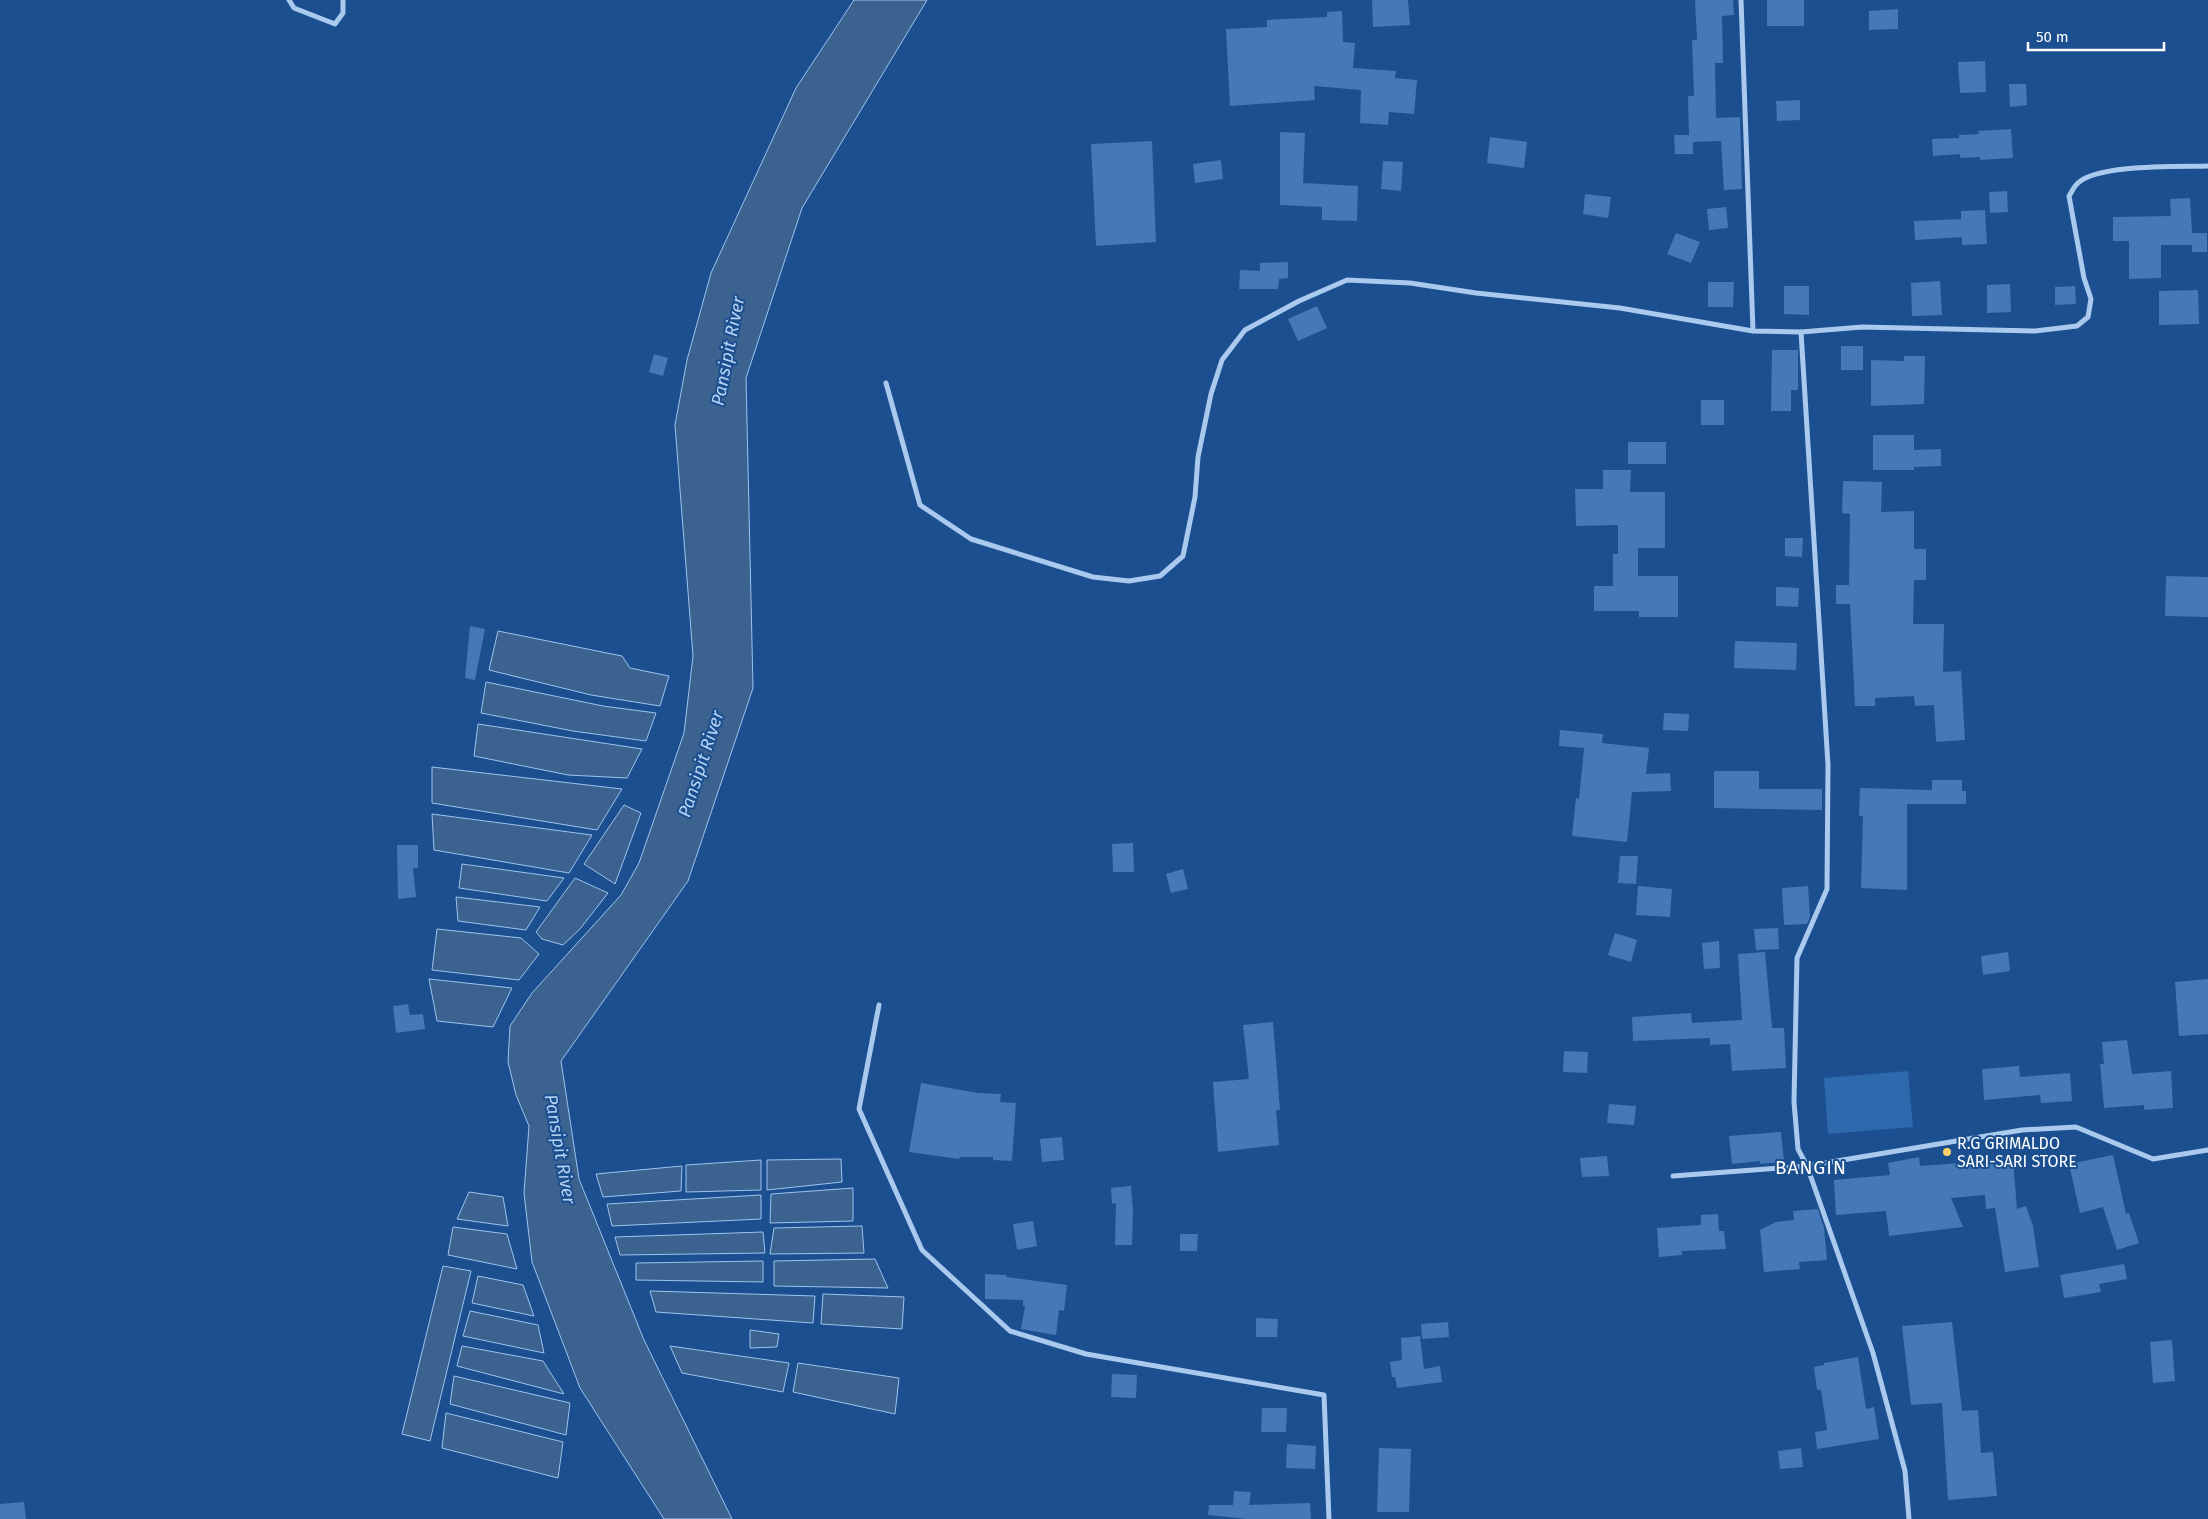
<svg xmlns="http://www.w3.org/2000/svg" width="2208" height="1519" viewBox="0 0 2208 1519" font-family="'Fira Sans',sans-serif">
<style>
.green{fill:#2e69ad}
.water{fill:#3c6290;stroke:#9cc4f0}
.building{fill:#4478b7}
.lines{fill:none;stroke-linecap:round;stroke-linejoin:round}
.street{stroke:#a9c9ee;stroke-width:5}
.poi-dot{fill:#ffd166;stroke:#1b4f8f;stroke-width:2}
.labels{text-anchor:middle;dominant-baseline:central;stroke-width:4;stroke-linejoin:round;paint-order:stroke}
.poi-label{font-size:16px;fill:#fff;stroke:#1b4f8f;text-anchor:start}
.water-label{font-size:18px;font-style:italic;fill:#b5d3f5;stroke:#1b4f8f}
.quarter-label{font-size:19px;letter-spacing:1px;fill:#fff;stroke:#1b4f8f}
</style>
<rect width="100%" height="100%" fill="#1b4f8f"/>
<!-- green -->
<polygon class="green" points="1908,1071 1913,1127 1828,1134 1824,1078"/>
<!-- water -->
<g class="water">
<polygon points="854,0 927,0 802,208 746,378 753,688 688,881 561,1061 579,1179 644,1340 732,1519 664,1519 580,1388 532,1262 524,1193 529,1126 516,1095 508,1062 510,1026 532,993 621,895 639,863 684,733 693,656 675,425 687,360 711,273 796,88"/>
<polygon points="498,631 622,656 630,668 669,676 660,706 591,695 489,670"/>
<polygon points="486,682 603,706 656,713 646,741 573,731 481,713"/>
<polygon points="478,724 642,749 627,778 568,775 474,756"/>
<polygon points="432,767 622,789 597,830 432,803"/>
<polygon points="624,805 641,813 615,884 584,864"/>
<polygon points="432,814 592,835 569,873 434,850"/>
<polygon points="462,864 564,878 547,901 459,888"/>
<polygon points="575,878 608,893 580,929 563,945 542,939 536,932"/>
<polygon points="456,897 540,907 526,930 458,921"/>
<polygon points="437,929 521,938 539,954 519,980 432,970"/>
<polygon points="429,979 512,988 493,1027 437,1021"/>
<polygon points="841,1159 842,1182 767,1190 767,1160"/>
<polygon points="761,1160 761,1190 686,1192 686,1165"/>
<polygon points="682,1166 681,1191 603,1197 596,1174"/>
<polygon points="853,1188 853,1221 770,1223 771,1194"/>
<polygon points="469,1192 503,1197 508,1226 457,1219"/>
<polygon points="761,1195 761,1219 612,1226 607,1204"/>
<polygon points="862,1226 864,1253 770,1254 774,1228"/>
<polygon points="453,1227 507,1234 517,1269 448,1255"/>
<polygon points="763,1232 765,1253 620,1255 615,1237"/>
<polygon points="875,1259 888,1288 774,1286 774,1261"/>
<polygon points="763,1261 763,1282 636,1280 636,1263"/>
<polygon points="443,1266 471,1271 430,1441 402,1434"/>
<polygon points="478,1276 523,1285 534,1316 472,1303"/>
<polygon points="650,1291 815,1296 813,1323 656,1312"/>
<polygon points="823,1294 904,1297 902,1329 821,1324"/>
<polygon points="470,1311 538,1325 544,1353 463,1336"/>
<polygon points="750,1330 779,1334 777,1347 750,1348"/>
<polygon points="462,1346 543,1361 564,1394 457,1366"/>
<polygon points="670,1346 789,1363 783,1392 682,1373"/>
<polygon points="798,1363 899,1378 895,1414 793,1392"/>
<polygon points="454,1376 570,1403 566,1435 450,1404"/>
<polygon points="446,1413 563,1442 558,1478 442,1448"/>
</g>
<!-- building -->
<g class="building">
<polygon points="1372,0 1408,0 1410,25 1373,27"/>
<polygon points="1695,0 1733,0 1734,15 1722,16 1723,63 1715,63 1716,118 1740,117 1742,189 1724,190 1721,141 1693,142 1693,154 1675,154 1674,135 1689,135 1688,96 1694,96 1692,40 1697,40"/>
<rect x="1767" y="0" width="37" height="26"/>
<polygon points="1898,9 1898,29 1869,30 1869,11"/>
<polygon points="1342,11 1343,42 1355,43 1353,68 1396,71 1395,78 1417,80 1414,114 1389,112 1388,125 1360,123 1361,90 1314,86 1315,100 1230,106 1226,29 1267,27 1267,20 1327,17 1327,12"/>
<polygon points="1985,61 1986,92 1960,93 1958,62"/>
<polygon points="2009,84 2026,84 2027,105 2010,107"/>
<polygon points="1800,100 1800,120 1777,121 1776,101"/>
<polygon points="2011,129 2013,158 1980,160 1980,157 1960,158 1960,154 1933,156 1932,139 1959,138 1959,135 1979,134 1978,131"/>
<polygon points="1280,132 1305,133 1303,183 1358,186 1357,221 1322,220 1322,207 1280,205"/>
<polygon points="1490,137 1527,142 1524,168 1487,163"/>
<polygon points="1152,141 1156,242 1096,246 1091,144"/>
<polygon points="1221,160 1223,179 1195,183 1193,164"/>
<polygon points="1383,161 1403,162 1401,191 1381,189"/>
<polygon points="2007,191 2008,212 1990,213 1989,192"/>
<polygon points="1585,194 1611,197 1608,218 1583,214"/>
<polygon points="2190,198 2192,233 2207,233 2207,252 2192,252 2192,245 2161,245 2161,278 2129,279 2129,241 2113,241 2113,217 2171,216 2170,199"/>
<polygon points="1726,207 1728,228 1709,230 1707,209"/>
<polygon points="1985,210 1987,244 1962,245 1962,237 1915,240 1914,221 1961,219 1961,211"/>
<polygon points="1676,233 1700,242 1691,263 1667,254"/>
<polygon points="1288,262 1288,278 1279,279 1278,289 1239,289 1240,270 1260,271 1260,263"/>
<polygon points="1940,281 1942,315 1912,316 1911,283"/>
<polygon points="1708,282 1734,282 1733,307 1708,307"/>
<polygon points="2010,284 2011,312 1987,313 1987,285"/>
<polygon points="1784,286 1809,286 1809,315 1784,314"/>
<polygon points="2075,286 2076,304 2055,305 2055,287"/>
<polygon points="2198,290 2199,324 2159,325 2159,291"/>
<polygon points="1317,306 1327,328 1298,341 1288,319"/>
<rect x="1841" y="346" width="22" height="24"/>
<polygon points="1772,350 1798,350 1798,390 1791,390 1791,411 1771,411"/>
<polygon points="654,354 668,358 663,376 649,372"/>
<polygon points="1904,356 1925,356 1924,404 1871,406 1871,360 1904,361"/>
<rect x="1701" y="400" width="23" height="25"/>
<polygon points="1873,435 1914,435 1914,450 1941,449 1941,466 1914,467 1914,470 1873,470"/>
<rect x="1628" y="442" width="38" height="22"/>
<polygon points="1603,470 1631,470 1630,492 1665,492 1665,548 1638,548 1638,576 1678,576 1678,617 1639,617 1639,611 1594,611 1594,586 1613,586 1613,554 1618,554 1618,525 1576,526 1575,489 1603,489"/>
<polygon points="1843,481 1882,482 1881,512 1914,511 1914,549 1926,549 1926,580 1914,580 1913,624 1944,624 1943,672 1961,671 1965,740 1936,742 1934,705 1915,706 1914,696 1875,698 1875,706 1855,706 1850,604 1836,604 1836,585 1849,585 1850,514 1842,513"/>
<polygon points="1785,538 1803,538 1802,557 1785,556"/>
<polygon points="2166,576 2208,577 2208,617 2165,616"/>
<polygon points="1776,587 1799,588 1798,607 1776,606"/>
<polygon points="470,626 485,629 475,680 465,678"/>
<polygon points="1735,641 1797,643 1796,670 1734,668"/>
<polygon points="1664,713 1689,714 1688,731 1663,730"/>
<polygon points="1560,730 1603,734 1602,743 1649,748 1646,774 1670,773 1671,791 1632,792 1627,842 1572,836 1576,798 1579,799 1584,748 1559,746"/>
<polygon points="1714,771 1759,771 1759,789 1822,789 1822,810 1714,808"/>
<polygon points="1932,780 1962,780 1962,791 1966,791 1966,804 1907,804 1907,890 1861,888 1863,816 1859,816 1860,788 1932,790"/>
<polygon points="1133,843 1134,872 1113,872 1112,844"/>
<polygon points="397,845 418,845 418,868 413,868 416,897 398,899"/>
<polygon points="1620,856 1638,856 1636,884 1618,883"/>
<polygon points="1183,869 1188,889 1171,893 1166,874"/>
<polygon points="1638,886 1672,889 1670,917 1636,915"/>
<polygon points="1808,886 1810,917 1807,924 1784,925 1782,888"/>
<polygon points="1778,928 1779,949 1756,950 1754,929"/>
<polygon points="1615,933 1637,940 1631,962 1608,955"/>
<polygon points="1719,941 1720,968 1704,969 1702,943"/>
<polygon points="1765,952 1772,1028 1784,1028 1786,1068 1732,1071 1730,1044 1710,1045 1710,1038 1633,1041 1632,1017 1691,1013 1692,1023 1742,1020 1738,954"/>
<polygon points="2008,952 2010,971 1983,975 1981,956"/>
<polygon points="2208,979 2208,1034 2179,1036 2175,982"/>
<polygon points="408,1004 410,1015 423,1014 425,1029 396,1033 393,1006"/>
<polygon points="1273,1022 1280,1110 1276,1110 1279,1145 1218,1152 1213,1082 1249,1079 1243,1025"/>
<polygon points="2127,1040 2132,1074 2171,1071 2173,1108 2144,1110 2144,1105 2104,1108 2100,1064 2104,1064 2102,1042"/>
<polygon points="1564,1051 1588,1052 1587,1073 1563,1072"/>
<polygon points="2019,1066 2020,1077 2070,1073 2072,1101 2041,1103 2040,1095 1984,1100 1982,1069"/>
<polygon points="921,1083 978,1093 1001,1094 1000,1102 1016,1103 1012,1161 993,1160 993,1157 960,1157 959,1159 909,1152"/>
<polygon points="1609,1104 1636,1106 1634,1125 1607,1123"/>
<polygon points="1781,1132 1784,1162 1760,1164 1760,1161 1732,1164 1729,1136"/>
<polygon points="1062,1137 1064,1160 1042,1162 1040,1139"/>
<polygon points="2113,1155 2126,1214 2129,1213 2139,1243 2117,1250 2103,1207 2080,1213 2069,1164"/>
<polygon points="1607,1156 1609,1176 1582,1177 1580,1158"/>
<polygon points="1919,1157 1920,1166 2013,1159 2017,1209 2026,1206 2033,1226 2039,1267 2005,1272 1995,1208 1986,1209 1985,1195 1951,1198 1963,1227 1889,1236 1886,1211 1836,1215 1834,1180 1890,1175 1888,1163"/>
<polygon points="1131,1186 1133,1211 1132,1245 1115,1245 1116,1203 1112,1204 1111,1188"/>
<polygon points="1818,1209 1824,1228 1827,1260 1799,1262 1800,1269 1764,1272 1760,1230 1776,1222 1794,1220 1793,1211"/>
<polygon points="1718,1214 1719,1231 1724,1231 1726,1249 1682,1251 1682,1255 1659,1257 1657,1228 1701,1225 1701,1215"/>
<polygon points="1033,1221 1037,1246 1017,1250 1013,1224"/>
<polygon points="1180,1234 1198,1234 1197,1251 1180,1251"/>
<polygon points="2124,1264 2127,1279 2099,1284 2101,1292 2064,1298 2060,1275"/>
<polygon points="985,1274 1006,1275 1006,1277 1067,1285 1064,1311 1059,1310 1056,1335 1021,1329 1025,1306 1023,1306 1023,1300 985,1299"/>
<polygon points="1256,1318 1278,1319 1277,1337 1256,1337"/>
<polygon points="1448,1322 1449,1337 1422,1339 1421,1324"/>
<polygon points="1952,1322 1962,1411 1978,1410 1981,1453 1993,1452 1997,1496 1948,1500 1942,1403 1911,1405 1902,1326"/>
<polygon points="1420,1336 1424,1369 1440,1366 1442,1382 1397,1388 1395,1377 1392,1377 1390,1362 1402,1360 1401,1338"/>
<polygon points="2172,1340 2175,1381 2153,1383 2150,1342"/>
<polygon points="1858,1357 1866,1409 1874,1407 1879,1439 1817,1449 1815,1432 1827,1430 1821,1390 1817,1390 1814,1367 1824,1365 1824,1363"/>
<polygon points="1112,1374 1137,1375 1136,1398 1111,1397"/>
<polygon points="1262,1408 1287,1408 1286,1432 1261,1432"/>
<polygon points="1287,1444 1316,1446 1315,1469 1286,1468"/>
<polygon points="1379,1448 1411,1449 1409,1512 1377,1512"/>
<polygon points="1801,1448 1803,1467 1780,1469 1778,1451"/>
<polygon points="1234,1491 1251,1492 1249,1505 1310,1503 1311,1519 1247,1519 1208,1515 1209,1505 1233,1505"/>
<polygon points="24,1502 26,1519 0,1519 0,1504"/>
</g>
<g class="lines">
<!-- street -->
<g class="street">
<polyline points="289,0 294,8 335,24 343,13 343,0"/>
<polyline points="1741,0 1753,331"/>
<polyline points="1801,332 1828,765 1827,889 1797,958 1794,1102 1798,1149 1807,1166 1873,1353 1905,1471 1909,1519"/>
<path d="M886 383 920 505 971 539 1093 577 1129 581 1160 576 1183 556 1195 497 1198 457 1211 394 1222 360 1245 330 1299 301 1347 280 1410 283 1476 293 1620 308 1753 331 1801 332 1862 327 2035 331 2077 326 2088 317 2091 299 2084 278 2069 196C2072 192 2074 186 2078 183 2098 164 2179 167 2208 166"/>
<polyline points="879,1005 859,1109 922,1250 1010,1331 1086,1354 1324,1395 1329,1519"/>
<polyline points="1673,1176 1807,1166 2022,1130 2076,1127 2153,1159 2208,1150"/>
</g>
</g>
<!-- markers -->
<circle class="poi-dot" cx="1947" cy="1152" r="5"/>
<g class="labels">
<!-- poi labels -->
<g class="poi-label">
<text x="1957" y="1143">R.G GRIMALDO<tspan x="1957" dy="18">SARI-SARI STORE</tspan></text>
</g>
<!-- water labels -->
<g class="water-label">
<text transform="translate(728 351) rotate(-79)">Pansipit River</text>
<text transform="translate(701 764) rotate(-72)">Pansipit River</text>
<text transform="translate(560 1149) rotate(80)">Pansipit River</text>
</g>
<!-- quarter labels -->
<g class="quarter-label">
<text x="1811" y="1167">BANGIN</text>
</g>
</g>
<!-- scale -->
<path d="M2028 42v8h136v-8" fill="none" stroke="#ffffff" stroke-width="2.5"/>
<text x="2036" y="42" font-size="15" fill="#ffffff" stroke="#1b4f8f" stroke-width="4" paint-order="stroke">50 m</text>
</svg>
